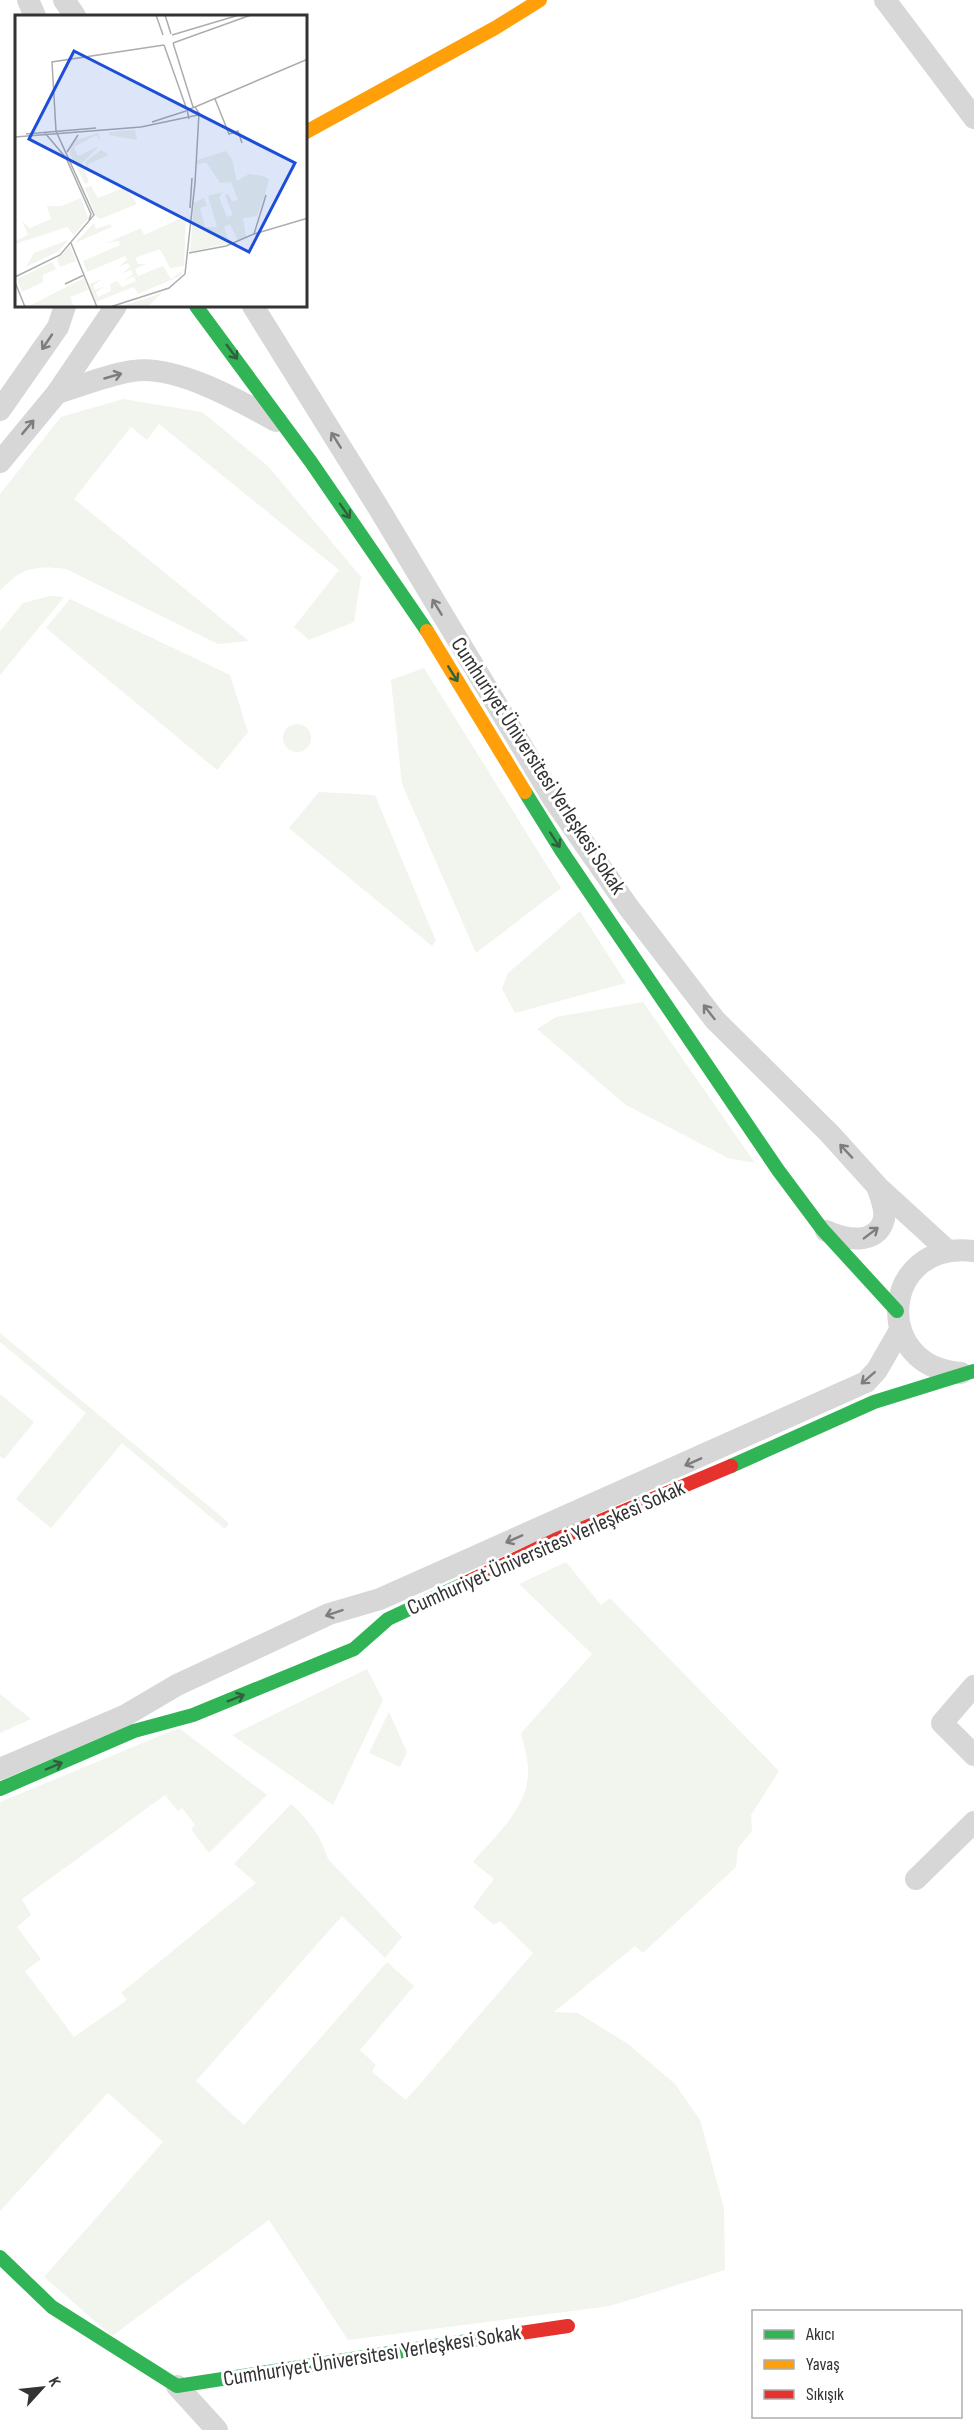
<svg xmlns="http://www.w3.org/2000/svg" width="974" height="2430" viewBox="0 0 974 2430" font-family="'Sofia Sans Condensed',sans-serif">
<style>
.green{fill:#f1f5ed}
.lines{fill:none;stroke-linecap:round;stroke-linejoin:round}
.street{stroke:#d7d7d7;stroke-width:22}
.fast{stroke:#30b455;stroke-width:14}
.slow{stroke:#ff9f0a;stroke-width:14}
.jam{stroke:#e5322d;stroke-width:14}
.oneway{stroke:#7d7d7d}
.oneway2{stroke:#32603f}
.labels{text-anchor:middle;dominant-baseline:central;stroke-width:6;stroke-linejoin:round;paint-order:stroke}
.street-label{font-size:22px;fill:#333;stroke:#fff}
.inset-road{fill:none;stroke:#adadad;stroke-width:1.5}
.view{fill:#1d4ed8;fill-opacity:0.15;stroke:#1d4ed8;stroke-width:3}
.inset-edge{fill:none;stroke:#333;stroke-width:3}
</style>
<rect width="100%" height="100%" fill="#fff"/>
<!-- green -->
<g class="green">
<path d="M123 399 202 412 268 466 361 577 354 622 309 640 294 627 339 570 159 424 147 440 131 427 74 499 249 641 218 644 66 569C34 565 21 568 0 591V494L61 417Z"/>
<polygon points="50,596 64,597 0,675 0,631 23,603"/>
<polygon points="70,599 230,675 248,732 217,770 46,628"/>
<polygon points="424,668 561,888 476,953 402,784 391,680"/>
<circle cx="297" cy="738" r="14"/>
<polygon points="319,792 375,795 436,941 432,946 289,828"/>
<polygon points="580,911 626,983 515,1013 502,989 508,973"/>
<polygon points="643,1002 755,1163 728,1158 626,1105 537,1029 556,1017"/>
<polygon points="0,1333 229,1523 225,1529 122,1443 51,1528 16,1499 86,1413 0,1342"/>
<polygon points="0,1394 34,1422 4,1459 0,1456"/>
<path d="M566 1562 601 1605 610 1598 779 1771 751 1815 752 1831 738 1848 736 1867 643 1953 635 1946 554 2012 578 2013 628 2044 675 2084 700 2120 724 2208 725 2270 610 2306 348 2340 269 2220 112 2336 44 2277 163 2142 108 2093 0 2211V1802L179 1728 267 1795 209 1853 191 1829 195 1825 182 1808 178 1811 165 1795 22 1899 31 1915 17 1927 41 1959 25 1971 74 2037 127 2000 121 1993 256 1883 234 1864 291 1804C308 1819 322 1837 328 1859L402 1937 385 1958 342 1916 196 2081 244 2125 387 1962 414 1986 360 2050 376 2065 372 2072 406 2100 533 1953 500 1921 494 1925 473 1907 494 1879 473 1862C494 1837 526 1810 528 1775 529 1762 524 1746 521 1733L592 1654 519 1584Z"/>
<polygon points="367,1669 383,1700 333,1805 232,1735"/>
<polygon points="0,1694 31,1719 0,1733"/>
<polygon points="389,1712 407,1752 400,1767 369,1753"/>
</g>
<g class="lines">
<!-- street -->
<g class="street">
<polyline points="28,0 35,16"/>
<polyline points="64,0 75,16"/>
<polyline points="885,0 974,118"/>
<polyline points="253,306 378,507 554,800 629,908 715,1020 830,1134 877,1186 948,1251"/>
<path d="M57 393C82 386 108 374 133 371 175 364 240 401 276 421"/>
<polyline points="0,410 58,327 65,306"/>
<polyline points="0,462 57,393 116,306"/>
<path d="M826 1231C844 1239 877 1247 884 1219 886 1208 880 1196 877 1186"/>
<path d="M961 1373C870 1367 881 1239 974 1251"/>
<polyline points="974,1686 942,1723 974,1755"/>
<polyline points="0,1769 126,1715 177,1685 329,1614 380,1599 866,1382 877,1370 900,1330"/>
<polyline points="916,1879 974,1822"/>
<polyline points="177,2386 217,2430"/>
</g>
<!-- fast -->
<g class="fast">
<polyline points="196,306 311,462 427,631"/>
<polyline points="525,792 561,850 778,1170 822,1229 897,1311"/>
<polyline points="731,1466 874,1402 974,1371"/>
<polyline points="0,1789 134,1731 193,1715 354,1649 388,1619 463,1584"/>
<polyline points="0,2257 52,2307 177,2386 480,2339"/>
</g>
<!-- slow -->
<g class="slow">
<polyline points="306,132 495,28 540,0"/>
<polyline points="427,631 525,792"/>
</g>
<!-- jam -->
<g class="jam">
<polyline points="463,1584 555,1540 731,1466"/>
<polyline points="480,2339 568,2326"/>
</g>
</g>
<!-- one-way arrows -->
<defs><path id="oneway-shaft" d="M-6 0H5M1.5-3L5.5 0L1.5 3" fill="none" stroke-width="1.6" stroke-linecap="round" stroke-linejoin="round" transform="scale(1.5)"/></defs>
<g class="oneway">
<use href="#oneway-shaft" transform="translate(47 342) rotate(124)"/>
<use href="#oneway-shaft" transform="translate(113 376) rotate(-16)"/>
<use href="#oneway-shaft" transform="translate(28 427) rotate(-50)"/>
<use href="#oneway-shaft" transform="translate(336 440) rotate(-122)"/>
<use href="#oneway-shaft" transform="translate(437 607) rotate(-121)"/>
<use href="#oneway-shaft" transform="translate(709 1012) rotate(-128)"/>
<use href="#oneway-shaft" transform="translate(846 1151) rotate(-133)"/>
<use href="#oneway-shaft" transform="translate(871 1233) rotate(-37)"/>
<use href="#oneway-shaft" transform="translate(868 1378) rotate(139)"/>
<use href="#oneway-shaft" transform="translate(693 1462) rotate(156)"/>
<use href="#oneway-shaft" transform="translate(514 1539) rotate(156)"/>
<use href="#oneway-shaft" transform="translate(334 1613) rotate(161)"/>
</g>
<g class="oneway2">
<use href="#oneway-shaft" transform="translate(232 352) rotate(53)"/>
<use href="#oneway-shaft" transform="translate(345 511) rotate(55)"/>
<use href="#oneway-shaft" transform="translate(453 674) rotate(58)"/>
<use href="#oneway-shaft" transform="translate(555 840) rotate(57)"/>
<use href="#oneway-shaft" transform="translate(236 1698) rotate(-22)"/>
<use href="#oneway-shaft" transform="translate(54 1766) rotate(-23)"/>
</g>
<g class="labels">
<!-- street labels -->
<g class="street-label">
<text transform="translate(538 766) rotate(57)">Cumhuriyet Üniversitesi Yerleşkesi Sokak</text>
<text transform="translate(546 1548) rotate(-24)">Cumhuriyet Üniversitesi Yerleşkesi Sokak</text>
<text transform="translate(372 2356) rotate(-9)">Cumhuriyet Üniversitesi Yerleşkesi Sokak</text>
</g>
</g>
<!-- overview -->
<g transform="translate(15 15)">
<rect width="292" height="292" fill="#fff"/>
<path d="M120 115 122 125 94 120V117ZM83 118 86 126 81 120 59 132 63 141 84 131 67 148 74 167 70 169 55 138 56 132 61 125ZM86 135 94 140 73 149 75 162 70 147ZM211 136 217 144 222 166 234 159 248 161 254 164 251 176 242 201 228 203 231 222 223 226 215 209 209 212 215 228 175 237 179 188 189 183 192 191 185 193 190 212H202L193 181 208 177 204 182 212 202 218 200 210 180 213 179 217 186 223 185 216 167 205 168 191 147 182 150V145ZM76 171 83 183 110 172 122 189 85 204 81 201 70 173ZM66 183 73 203 59 220 52 212 0 229V226L13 220 7 206 15 213 36 204 32 191H46ZM171 201 169 251 155 253 145 234 120 243 123 249H131L120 254 123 261 148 251 156 264 168 255 165 261 123 279 119 272 81 287 74 269 87 264 78 271 80 275 90 271 81 277 83 282 96 276 95 269 102 266 107 272 121 266 119 261 109 266 118 259 116 255 106 259 115 252 113 248 103 252 112 245 110 241 72 257 68 246 105 230 104 226 92 228 126 213 129 220ZM79 208 81 214 95 209 97 212 60 228ZM53 225 44 236 11 252 19 238ZM55 231 61 246 45 252 42 244ZM37 247 41 254 28 260V267L7 277 2 264ZM69 263 73 275 55 282 59 292H12ZM147 278 132 292H105Z" fill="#f1f5ed"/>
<path class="inset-road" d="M141 0 148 20M150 0 156 19M157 20 224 0M158 28 236 0M158 28 178 92M149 30 172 95M200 84 214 119 223 116 227 128M180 92 293 44M137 107 171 96M30 118 51 143 76 199 74 205M11 119 81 113M0 122 126 112 183 100M52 137 63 120M175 193 177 163M239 219 293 203M56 228 82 292M174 238 211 231 239 219 251 180M0 262 45 240 79 200 41 116 37 47 149 30M0 267 10 292M50 269 69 260M95 292 154 273 170 259 180 168 184 98 180 92 172 95 174 104"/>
<path class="view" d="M59 36 280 148 234 237 14 124Z"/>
<rect width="292" height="292" class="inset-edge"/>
</g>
<!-- legend -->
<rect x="752" y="2310" width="210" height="108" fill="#ffffff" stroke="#adadad" stroke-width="1.5"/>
<rect x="764" y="2330" width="30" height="9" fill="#30b455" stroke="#adadad" stroke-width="1.5"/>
<text x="806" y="2340" font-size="18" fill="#333333">Akıcı</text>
<rect x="764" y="2360" width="30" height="9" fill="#ff9f0a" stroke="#adadad" stroke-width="1.5"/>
<text x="806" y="2370" font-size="18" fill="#333333">Yavaş</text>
<rect x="764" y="2390" width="30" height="9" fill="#e5322d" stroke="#adadad" stroke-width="1.5"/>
<text x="806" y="2400" font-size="18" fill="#333333">Sıkışık</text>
<!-- north arrow -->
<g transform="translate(42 2388) rotate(63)" stroke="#ffffff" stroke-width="4.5" paint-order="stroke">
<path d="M0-4.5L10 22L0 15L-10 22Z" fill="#333333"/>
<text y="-9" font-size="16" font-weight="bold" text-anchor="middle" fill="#333333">K</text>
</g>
</svg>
